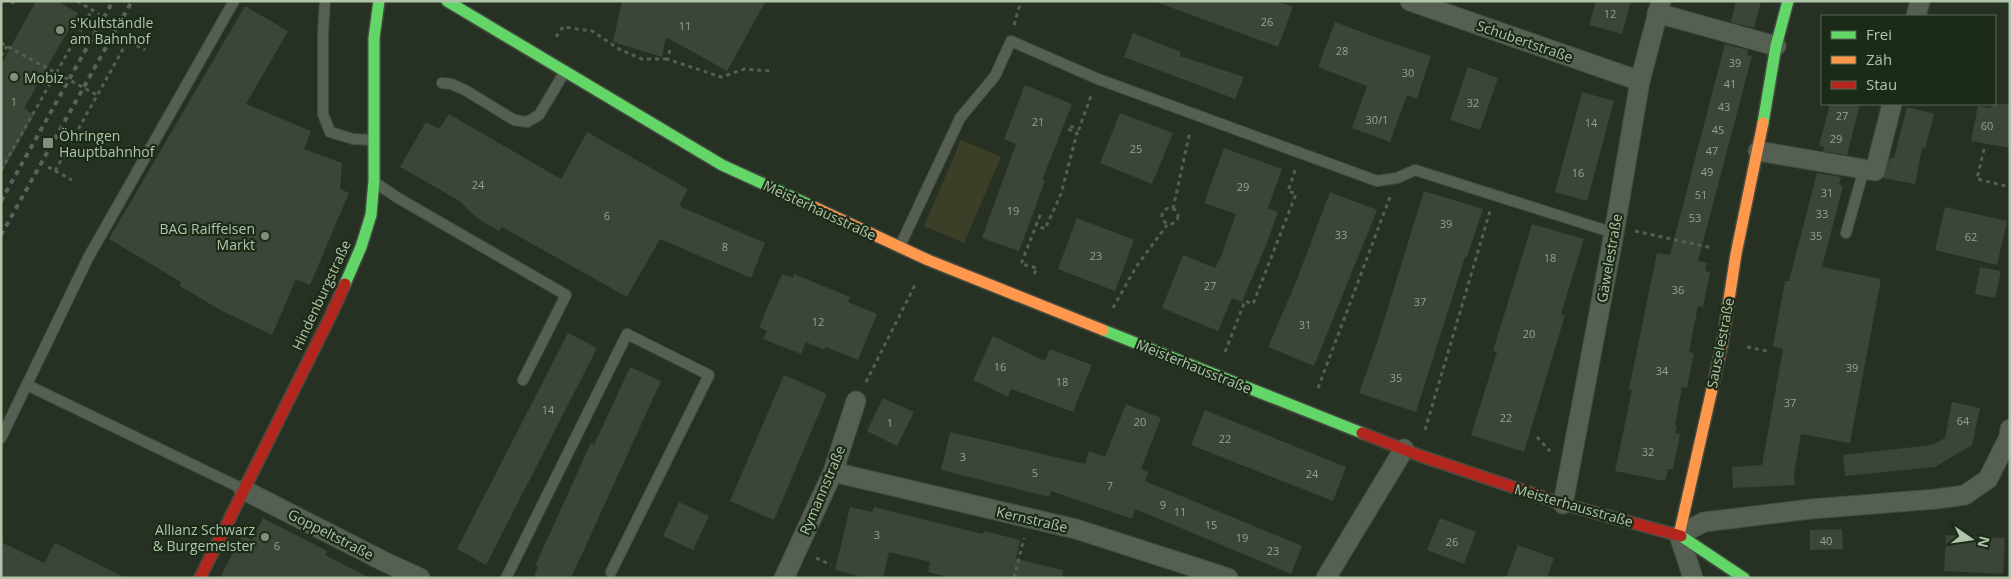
<svg xmlns="http://www.w3.org/2000/svg" width="2011" height="579" viewBox="0 0 2011 579" font-family="'Open Sans',sans-serif">
<style>
.green{fill:#3c3f27}
.building{fill:#3b4538}
.lines{fill:none;stroke-linecap:round;stroke-linejoin:round}
.lane-casing{stroke:#444c41;stroke-width:12}
.street-casing{stroke:#444c41;stroke-width:21}
.fast-casing{stroke:#444c41;stroke-width:14}
.slow-casing{stroke:#444c41;stroke-width:14}
.jam-casing{stroke:#444c41;stroke-width:14}
.path{stroke:#565f52;stroke-width:3;stroke-dasharray:4 4;stroke-linecap:butt}
.lane{stroke:#556052;stroke-width:10}
.street{stroke:#556052;stroke-width:19}
.fast{stroke:#63d668;stroke-width:11}
.slow{stroke:#ff974d;stroke-width:11}
.jam{stroke:#b3261e;stroke-width:11}
.rail{stroke:#5a6357;stroke-width:4;stroke-dasharray:5 5;stroke-linecap:butt}
.poi-dot{fill:#80917b;stroke:#1c2b17;stroke-width:2}
.labels{text-anchor:middle;dominant-baseline:central;stroke-width:4.5;stroke-linejoin:round;paint-order:stroke}
.number-label{font-size:11px;fill:#93a58e}
.poi-label{font-size:14px;fill:#b0c5aa;stroke:#1c2b17;text-anchor:start}
.street-label{font-size:14px;fill:#b0c5aa;stroke:#1c2b17}
</style>
<rect width="100%" height="100%" fill="#273123"/>
<!-- green -->
<polygon class="green" points="961,140 1001,157 964,243 924,226"/>
<!-- building -->
<g class="building">
<polygon points="36,1 57,1 78,13 24,108 34,115 1,174 1,65"/>
<polygon points="622,1 766,1 727,71 666,37 662,57 613,42"/>
<polygon points="1159,1 1277,1 1293,7 1278,47 1159,3"/>
<polygon points="1596,1 1631,1 1622,34 1589,25"/>
<polygon points="1736,1 1761,1 1754,28 1731,22"/>
<polygon points="245,6 288,31 246,104 311,131 304,149 342,163 340,189 349,193 310,285 296,279 272,335 220,310 180,286 181,282 109,239"/>
<polygon points="1335,22 1383,40 1431,56 1417,99 1407,95 1390,142 1352,128 1367,86 1318,67"/>
<polygon points="1133,33 1181,52 1180,56 1244,77 1235,99 1124,57"/>
<polygon points="1725,44 1748,50 1747,55 1752,56 1698,261 1707,263 1705,271 1710,272 1703,307 1698,306 1689,352 1694,353 1687,388 1682,387 1675,425 1677,425 1675,433 1680,434 1673,469 1668,469 1665,481 1615,471 1632,390 1629,389 1657,253 1670,255"/>
<polygon points="1468,67 1498,78 1480,130 1450,120"/>
<polygon points="1025,85 1072,104 1042,180 1045,181 1019,251 982,238 1016,144 1004,139"/>
<polygon points="1582,92 1614,101 1587,201 1555,192"/>
<polygon points="1830,104 1860,104 1847,155 1823,151 1824,147 1819,146"/>
<polygon points="1992,104 2010,104 2010,148 1971,141 1978,106 1991,108"/>
<polygon points="1907,107 1934,114 1925,149 1922,148 1915,184 1883,178 1890,158 1894,158"/>
<polygon points="1120,113 1173,133 1152,184 1100,163"/>
<polygon points="449,114 561,179 587,132 688,189 679,206 765,243 751,278 660,239 627,297 502,227 499,231 478,219 458,200 400,167 426,122 439,129"/>
<polygon points="1224,148 1282,169 1268,208 1278,212 1268,240 1242,302 1232,298 1218,331 1162,308 1183,255 1215,268 1220,259 1236,214 1204,203"/>
<polygon points="1817,173 1841,177 1839,185 1843,186 1822,267 1881,279 1850,443 1801,434 1794,473 1795,485 1733,488 1732,467 1762,465 1783,349 1773,346 1785,281 1789,281"/>
<polygon points="1424,191 1483,209 1467,257 1465,257 1416,412 1359,393 1377,343"/>
<polygon points="1330,192 1377,210 1314,366 1268,347 1296,282"/>
<polygon points="1945,207 2007,221 1997,265 1935,250"/>
<polygon points="1077,218 1134,240 1115,291 1058,269"/>
<polygon points="1532,224 1584,239 1561,314 1565,315 1524,452 1471,435 1497,352 1493,351"/>
<polygon points="1980,267 2001,271 1995,298 1975,294"/>
<polygon points="782,274 793,278 794,274 850,297 848,302 877,314 858,360 826,347 824,350 806,342 801,354 763,339 767,331 759,327"/>
<polygon points="568,333 597,348 486,565 457,549"/>
<polygon points="993,336 1045,361 1050,349 1092,365 1073,412 1011,389 1008,397 973,380"/>
<polygon points="630,367 661,381 571,578 533,578 538,567 535,566 591,443 594,445"/>
<polygon points="784,375 827,394 774,520 730,501"/>
<polygon points="883,398 914,412 897,446 867,431"/>
<polygon points="1952,402 1980,408 1972,445 1935,467 1845,476 1843,455 1932,445 1945,438"/>
<polygon points="1126,404 1161,418 1141,469 1148,472 1145,481 1302,546 1291,574 1135,509 1132,519 1051,491 1049,497 941,470 950,432 1085,464 1089,451 1105,457"/>
<polygon points="1205,410 1346,467 1333,501 1191,445"/>
<polygon points="679,502 709,516 693,550 663,536"/>
<polygon points="850,507 872,512 874,507 983,534 984,531 1020,540 1016,559 1063,570 1062,578 952,578 928,572 930,562 889,552 883,578 867,578 835,570"/>
<polygon points="263,518 327,551 325,555 370,578 220,578 242,535 252,540"/>
<polygon points="1440,518 1476,532 1464,564 1427,550"/>
<polygon points="1842,529 1843,549 1810,550 1810,530"/>
<polygon points="1946,535 2005,538 2003,574 1944,571"/>
<polygon points="1,542 44,563 55,543 126,578 1,578"/>
<polygon points="1518,545 1554,558 1547,578 1506,578"/>
</g>
<g class="lines">
<!-- lane casing -->
<g class="lane-casing">
<g id="lane">
<polyline points="325,1 323,33 323,114 330,132 353,139 373,140"/>
<polyline points="442,83 451,84 465,90 514,120 527,122 539,115 564,73"/>
<polyline points="377,184 398,198 566,295 523,380"/>
<polyline points="1846,233 1864,169"/>
<polyline points="900,246 960,118 995,76 1011,41 1098,79 1377,181 1397,178 1415,170 1614,233"/>
<polyline points="27,385 243,489"/>
<polyline points="1,438 88,258 234,1"/>
<polyline points="506,578 627,334 709,375 611,572"/>
</g>
</g>
<!-- street casing -->
<g class="street-casing">
<g id="street">
<polyline points="1410,1 1640,81"/>
<polyline points="1657,13 1776,46"/>
<polyline points="1916,16 1920,1"/>
<polyline points="1758,151 1875,171 1892,104"/>
<polyline points="833,472 1076,529 1228,578"/>
<polyline points="244,490 385,562 420,578"/>
<polyline points="1563,504 1614,233 1640,81 1661,1"/>
<polyline points="784,578 833,472 856,401"/>
<polyline points="1326,578 1404,449"/>
<polyline points="1693,578 1679,535 1704,522 1811,509 1936,499 1965,495 1988,479 2009,437 2010,429"/>
</g>
</g>
<!-- fast casing -->
<g class="fast-casing">
<g id="fast">
<polyline points="447,1 722,165 814,207"/>
<polyline points="1763,123 1776,46 1788,1"/>
<polyline points="345,284 361,247 371,215 374,181 374,38 379,1"/>
<polyline points="1103,330 1362,433"/>
<polyline points="1681,536 1744,578"/>
</g>
</g>
<!-- slow casing -->
<g class="slow-casing">
<g id="slow">
<polyline points="814,207 928,260 1103,330"/>
<polyline points="1679,535 1722,345 1736,254 1763,123"/>
</g>
</g>
<!-- jam casing -->
<g class="jam-casing">
<g id="jam">
<polyline points="1362,433 1418,455 1563,504 1681,536"/>
<polyline points="200,578 331,315 345,284"/>
</g>
</g>
<!-- path -->
<g class="path">
<polyline points="77,1 99,14"/>
<polyline points="11,3 16,1"/>
<polyline points="1014,25 1021,1"/>
<polyline points="556,37 563,27 592,31 619,49 642,59 667,59"/>
<polyline points="1,43 97,95"/>
<polyline points="670,50 667,59 721,77 745,69 771,71"/>
<polyline points="1,56 7,46"/>
<polyline points="1984,149 1977,179 2010,187"/>
<polyline points="48,167 72,180"/>
<polyline points="1,170 92,10"/>
<polyline points="55,171 128,40 145,50"/>
<circle cx="1170" cy="216" r="8"/>
<polyline points="1173,209 1190,131"/>
<polyline points="1635,231 1712,248"/>
<polyline points="1034,274 1037,268 1021,264 1041,213 1036,225 1045,229 1061,194 1077,133 1068,129 1070,126 1079,129 1092,93"/>
<polyline points="1113,308 1136,267 1167,225"/>
<polyline points="1747,347 1767,351"/>
<polyline points="1225,352 1245,301 1253,304 1296,194 1288,191 1296,168"/>
<polyline points="866,382 916,283"/>
<polyline points="1318,388 1390,197"/>
<polyline points="1425,430 1490,211"/>
<polyline points="1537,437 1550,451"/>
<polyline points="816,558 831,565"/>
<polyline points="1014,578 1024,538"/>
</g>
<!-- lane -->
<use href="#lane" class="lane"/>
<!-- street -->
<use href="#street" class="street"/>
<!-- fast -->
<use href="#fast" class="fast"/>
<!-- slow -->
<use href="#slow" class="slow"/>
<!-- jam -->
<use href="#jam" class="jam"/>
<!-- rail -->
<g class="rail">
<polyline points="1,201 113,1"/>
<polyline points="1,235 132,1"/>
</g>
</g>
<!-- markers -->
<g class="poi-dot">
<circle cx="60" cy="30" r="5"/>
<circle cx="14" cy="77" r="5"/>
<rect x="42" y="137" width="12" height="12" rx="2.5"/>
<circle cx="265" cy="236" r="5"/>
<circle cx="265" cy="537" r="5"/>
</g>
<g class="labels">
<!-- number labels -->
<g class="number-label">
<text x="1610" y="13">12</text>
<text x="1267" y="21">26</text>
<text x="685" y="25">11</text>
<text x="1342" y="50">28</text>
<text x="1735" y="62">39</text>
<text x="1408" y="72">30</text>
<text x="1730" y="83">41</text>
<text x="14" y="101">1</text>
<text x="1473" y="102">32</text>
<text x="1724" y="106">43</text>
<text x="1842" y="115">27</text>
<text x="1377" y="119">30/1</text>
<text x="1038" y="121">21</text>
<text x="1591" y="122">14</text>
<text x="1987" y="125">60</text>
<text x="1718" y="129">45</text>
<text x="1836" y="138">29</text>
<text x="1136" y="148">25</text>
<text x="1712" y="150">47</text>
<text x="1707" y="171">49</text>
<text x="1578" y="172">16</text>
<text x="478" y="184">24</text>
<text x="1243" y="186">29</text>
<text x="1827" y="192">31</text>
<text x="1701" y="194">51</text>
<text x="1013" y="210">19</text>
<text x="1822" y="213">33</text>
<text x="607" y="215">6</text>
<text x="1695" y="217">53</text>
<text x="1446" y="223">39</text>
<text x="1341" y="234">33</text>
<text x="1816" y="235">35</text>
<text x="1971" y="236">62</text>
<text x="725" y="246">8</text>
<text x="1096" y="255">23</text>
<text x="1550" y="257">18</text>
<text x="1210" y="285">27</text>
<text x="1678" y="289">36</text>
<text x="1420" y="301">37</text>
<text x="818" y="321">12</text>
<text x="1305" y="324">31</text>
<text x="1529" y="333">20</text>
<text x="1000" y="366">16</text>
<text x="1852" y="367">39</text>
<text x="1662" y="370">34</text>
<text x="1396" y="377">35</text>
<text x="1062" y="381">18</text>
<text x="1790" y="402">37</text>
<text x="548" y="409">14</text>
<text x="1506" y="417">22</text>
<text x="1963" y="420">64</text>
<text x="1140" y="421">20</text>
<text x="890" y="422">1</text>
<text x="1225" y="438">22</text>
<text x="1648" y="451">32</text>
<text x="963" y="456">3</text>
<text x="1035" y="472">5</text>
<text x="1312" y="473">24</text>
<text x="1110" y="485">7</text>
<text x="1163" y="504">9</text>
<text x="1180" y="511">11</text>
<text x="1211" y="524">15</text>
<text x="877" y="534">3</text>
<text x="1242" y="537">19</text>
<text x="1826" y="540">40</text>
<text x="1452" y="541">26</text>
<text x="277" y="545">6</text>
<text x="1273" y="550">23</text>
</g>
<!-- poi labels -->
<g class="poi-label">
<text x="70" y="22">s'Kultständle<tspan x="70" dy="16">am Bahnhof</tspan></text>
<text x="24" y="77">Mobiz</text>
<text x="59" y="135">Öhringen<tspan x="59" dy="16">Hauptbahnhof</tspan></text>
<text x="255" y="228" text-anchor="end">BAG Raiffeisen<tspan x="255" dy="16">Markt</tspan></text>
<text x="255" y="529" text-anchor="end">Allianz Schwarz<tspan x="255" dy="16">&amp; Burgemeister</tspan></text>
</g>
<!-- street labels -->
<g class="street-label">
<text transform="translate(1525 41) rotate(19)">Schubertstraße</text>
<text transform="translate(820 210) rotate(25)">Meisterhausstraße</text>
<text transform="translate(1609 258) rotate(-80)">Gäwelestraße</text>
<text transform="translate(321 295) rotate(-65)">Hindenburgstraße</text>
<text transform="translate(1720 343) rotate(-79)">Sauselestraße</text>
<text transform="translate(1194 366) rotate(22)">Meisterhausstraße</text>
<text transform="translate(822 490) rotate(-67)">Rymannstraße</text>
<text transform="translate(1574 505) rotate(16)">Meisterhausstraße</text>
<text transform="translate(1032 519) rotate(13)">Kernstraße</text>
<text transform="translate(331 534) rotate(27)">Goppeltstraße</text>
</g>
</g>
<!-- border -->
<rect width="2011" height="579" fill="none" stroke="#b0c5aa" stroke-width="5"/>
<!-- legend -->
<rect x="1821" y="15" width="175" height="90" fill="#1c2b17" stroke="#576952"/>
<rect x="1831" y="31" width="25" height="8" fill="#63d668" stroke="#576952"/>
<text x="1866" y="40" font-size="15" fill="#b0c5aa">Frei</text>
<rect x="1831" y="56" width="25" height="8" fill="#ff974d" stroke="#576952"/>
<text x="1866" y="65" font-size="15" fill="#b0c5aa">Zäh</text>
<rect x="1831" y="81" width="25" height="8" fill="#b3261e" stroke="#576952"/>
<text x="1866" y="90" font-size="15" fill="#b0c5aa">Stau</text>
<!-- north arrow -->
<g transform="translate(1971 539) rotate(103)" stroke="#1c2b17" stroke-width="4" paint-order="stroke">
<path d="M0-4L9 19L0 12L-9 19Z" fill="#b0c5aa"/>
<text y="-8" font-size="14" font-weight="bold" text-anchor="middle" fill="#b0c5aa">N</text>
</g>
</svg>
